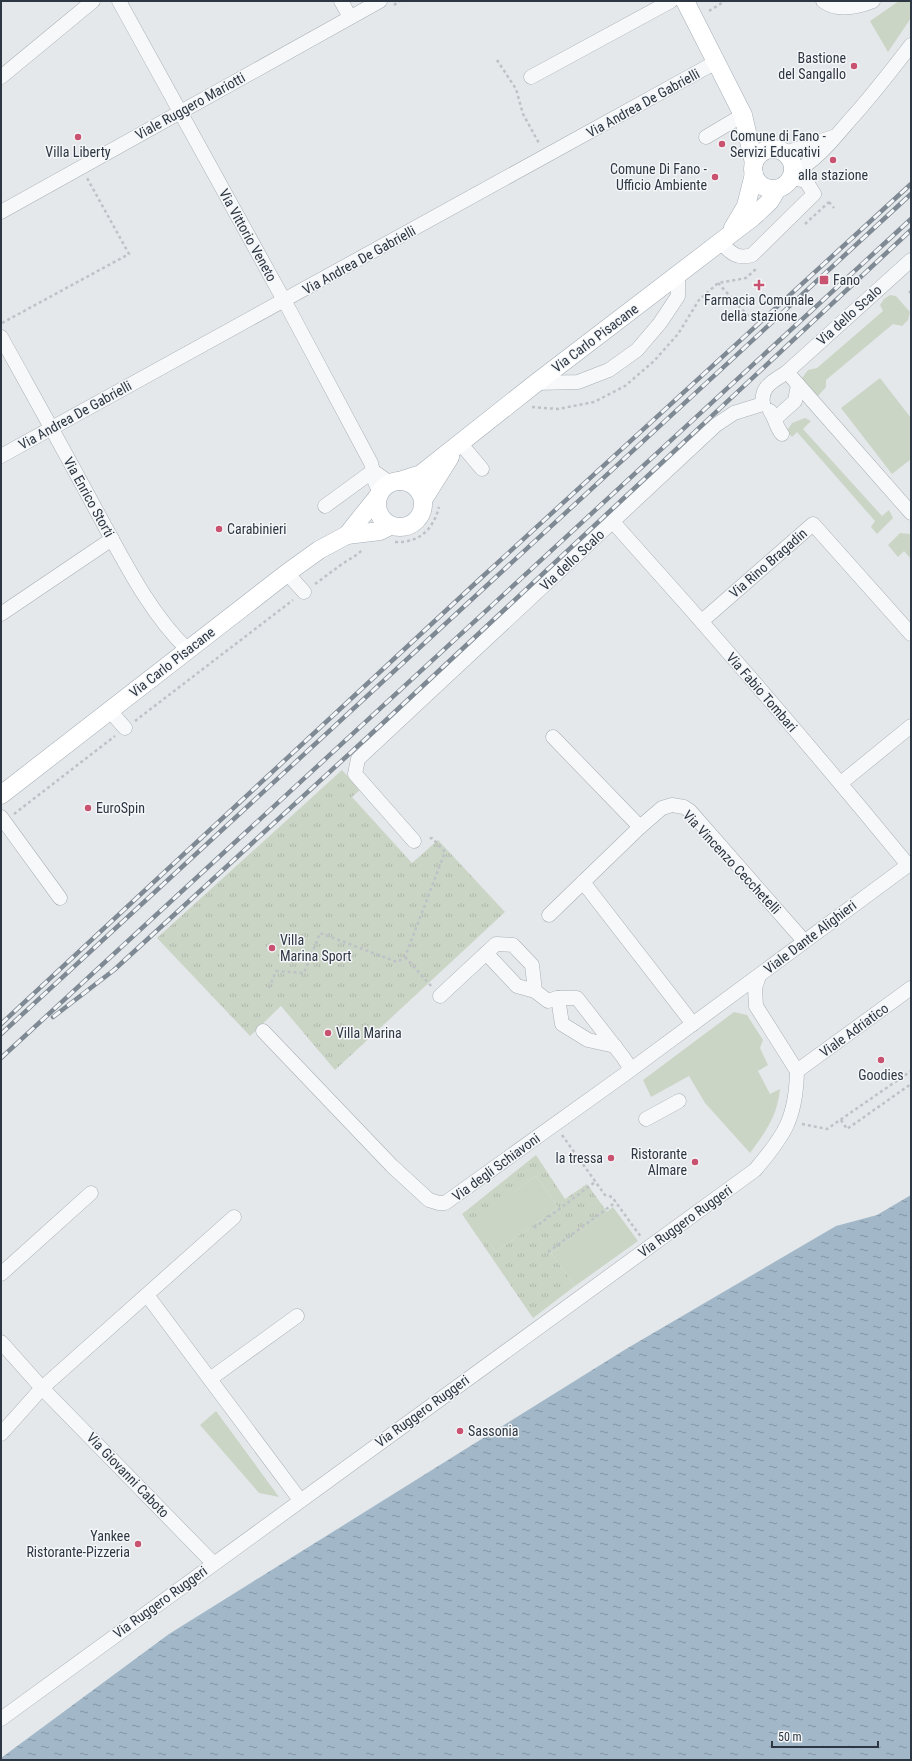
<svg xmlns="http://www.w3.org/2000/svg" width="912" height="1761" viewBox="0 0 912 1761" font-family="'Roboto Condensed',sans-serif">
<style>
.green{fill:#cbd5c6}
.park{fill:url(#park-tufts);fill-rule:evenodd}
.water{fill:url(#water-ripples)}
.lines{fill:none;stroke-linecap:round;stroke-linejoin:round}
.minor-casing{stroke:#a9afb5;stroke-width:15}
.major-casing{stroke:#a4adb6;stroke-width:19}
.path{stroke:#bec2c7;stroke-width:2.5;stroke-dasharray:3 3;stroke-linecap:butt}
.minor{stroke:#f7f8fa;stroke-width:14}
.major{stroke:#fff;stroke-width:18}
.rail-casing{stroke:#7e8994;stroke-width:4.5}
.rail{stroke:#f4f6f8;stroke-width:3;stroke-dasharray:9;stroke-linecap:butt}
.poi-dot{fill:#c8526f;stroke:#f4f6f8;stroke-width:1.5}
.labels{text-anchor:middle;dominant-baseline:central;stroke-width:3;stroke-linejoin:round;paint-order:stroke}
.poi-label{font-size:14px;fill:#2d3743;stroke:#f4f6f8;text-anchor:start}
.street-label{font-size:14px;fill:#2d3743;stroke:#f4f6f8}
</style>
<defs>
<pattern id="park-tufts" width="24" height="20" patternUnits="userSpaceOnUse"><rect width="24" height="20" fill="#cbd5c6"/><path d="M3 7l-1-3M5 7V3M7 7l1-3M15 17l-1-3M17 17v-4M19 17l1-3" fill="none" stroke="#afb7ab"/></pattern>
<pattern id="water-ripples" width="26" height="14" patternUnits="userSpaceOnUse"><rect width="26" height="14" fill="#a2b8c9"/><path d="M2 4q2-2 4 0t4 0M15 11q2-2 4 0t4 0" fill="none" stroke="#8496a5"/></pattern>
</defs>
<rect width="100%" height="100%" fill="#e4e8eb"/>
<!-- green -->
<g class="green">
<polygon points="899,1 911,1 911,18 888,52 870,21"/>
<polygon points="890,295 896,296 910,312 908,320 902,326 893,324 826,380 826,387 818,396 811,395 802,386 802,378 808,370 817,368 883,311 880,305 884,299"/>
<polygon points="880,378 911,418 911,459 892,474 841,408"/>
<polygon points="805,418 811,421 803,429 882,516 889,510 893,518 877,534 871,527 875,521 797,432 792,437 787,431 792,423"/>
<polygon points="900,533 911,534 911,559 904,551 898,557 888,545"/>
<path d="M734 1012 747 1015 763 1040 760 1048 768 1065 758 1071 770 1094 780 1089C777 1117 766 1131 750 1153L705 1103 689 1076 651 1097 643 1080Z"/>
<polygon points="536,1176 558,1207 496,1252 473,1221"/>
<polygon points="613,1207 638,1241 575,1286 551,1253"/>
<polygon points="216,1411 279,1497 259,1493 200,1425"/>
</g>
<!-- park -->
<g class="park">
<polygon points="342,770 360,790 352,797 412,863 438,840 505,912 335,1070 281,1006 250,1036 157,938"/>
<path d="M536 1155 565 1199 587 1184 607 1212 551 1253 575 1286 533 1318 462 1214ZM536 1176 558 1207 496 1252 474 1221Z"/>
</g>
<!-- water -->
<polygon class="water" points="911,1195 911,1760 1,1760 1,1758 169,1634 626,1349 836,1226 877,1215"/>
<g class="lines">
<!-- minor casing -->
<g class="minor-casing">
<g id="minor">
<polyline points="119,1 291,313 371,463 375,482 380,493"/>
<polyline points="341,1 350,17"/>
<path d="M823 1C838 12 858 7 873 1"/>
<polyline points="1,77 93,1"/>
<polyline points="531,77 671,1"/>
<polyline points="706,137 743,115"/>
<polyline points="785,153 833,137"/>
<path d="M793 173C816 161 832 141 849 121 871 97 891 71 911 45"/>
<polyline points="1,212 380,1"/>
<path d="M720 242C730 252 737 260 752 255L814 194 806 181 791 178"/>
<path d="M1 337C33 395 65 452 96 510 122 557 149 613 188 650"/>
<polyline points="787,372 911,513"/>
<polyline points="536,383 578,382 609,370 637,350 660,323 678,296 678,275"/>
<path d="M763 404C760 386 774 381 787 372L911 260"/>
<path d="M770 411C776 419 775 426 782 434"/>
<polyline points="776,418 795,401 798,385"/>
<polyline points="461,444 482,469"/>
<polyline points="1,456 716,62"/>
<polyline points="373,471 390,483"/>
<polyline points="325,506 373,471"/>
<path d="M613 522C714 634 812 748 908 865"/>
<polyline points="287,573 304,592"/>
<polyline points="1,614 112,539"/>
<polyline points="702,621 813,524 911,634"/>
<polyline points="110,711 125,728"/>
<polyline points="553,737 640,827"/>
<polyline points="841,783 911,726"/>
<polyline points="1,817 60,898"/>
<polyline points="414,841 355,774 358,759 716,425 734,413 763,404"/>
<polyline points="583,882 693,1024"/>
<polyline points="549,915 640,827 662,808 672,805 684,807 690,811 804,941"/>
<polyline points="486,953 517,986 535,991"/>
<polyline points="759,976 755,988 756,1006 797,1071"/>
<polyline points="440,996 496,944 513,945 532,965 535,991 548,1001 557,998 577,998 623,1057 631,1069"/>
<polyline points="558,998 562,1024 588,1040 615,1046"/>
<polyline points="263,1031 392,1166 429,1200 439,1203 445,1203 625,1074 911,863"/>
<polyline points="797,1071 911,988"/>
<polyline points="646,1119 679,1101"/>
<polyline points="1,1274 91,1193"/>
<polyline points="147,1295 300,1500"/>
<polyline points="1,1342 42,1388 213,1563"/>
<polyline points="210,1379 297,1316"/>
<polyline points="1,1434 42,1388 234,1217"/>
<path d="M1 1719 755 1170C785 1135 796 1118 797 1071"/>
</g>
</g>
<!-- major casing -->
<g class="major-casing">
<g id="major">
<polyline points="685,1 743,115 754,163"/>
<circle cx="773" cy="169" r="20"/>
<polyline points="733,228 746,206 754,174"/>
<circle cx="400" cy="504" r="23"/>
<polyline points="399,481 421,474 536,383 753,217 770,201 777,189"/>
<polyline points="423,500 450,457"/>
<polyline points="347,535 380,531 390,526"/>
<polyline points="1,795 287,573 319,550 347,535 379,495"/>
</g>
</g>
<!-- path -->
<g class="path">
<polyline points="394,5 400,1"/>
<polyline points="709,11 725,1"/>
<polyline points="497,60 516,89 523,114 540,145"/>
<polyline points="829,202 834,208"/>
<polyline points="805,224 829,202"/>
<polyline points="718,283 752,320"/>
<polyline points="909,291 911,293"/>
<polyline points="2,323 129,254 87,178"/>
<polyline points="532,407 558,409 594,402 625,386 654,361 678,334 699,300 718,283 746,278 756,269"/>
<path d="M395 542C419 543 433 530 439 507"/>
<polyline points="315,584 342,564 358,554 362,550"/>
<polyline points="135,721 293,600"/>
<polyline points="14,814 115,736"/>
<polyline points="405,957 432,987"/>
<polyline points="269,988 276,971 304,973 320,933 397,962 405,957 445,852 432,838 427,839"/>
<polyline points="841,1120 847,1129 911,1084"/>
<polyline points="802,1124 827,1129 911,1071"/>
<polyline points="562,1135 605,1195 612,1197 641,1237"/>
<polyline points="534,1228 595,1182"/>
<polyline points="548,1252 616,1202"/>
</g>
<!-- minor -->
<use href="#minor" class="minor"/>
<!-- major -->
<use href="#major" class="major"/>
<!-- rail casing -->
<g class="rail-casing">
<g id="rail">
<polyline points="53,1017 114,970 384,722 911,230"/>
<polyline points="1,1024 481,578 911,184"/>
<polyline points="1,1034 911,194"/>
<polyline points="1,1058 911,219"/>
</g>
</g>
<!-- rail -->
<use href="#rail" class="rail"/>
</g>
<!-- markers -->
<g class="poi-dot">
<circle cx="854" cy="66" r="4"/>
<circle cx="78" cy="137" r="4"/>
<circle cx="722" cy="144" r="4"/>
<circle cx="833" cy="160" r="4"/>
<circle cx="715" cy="177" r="4"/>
<rect x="819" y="275" width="10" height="10" rx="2"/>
<path d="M757 279h4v4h4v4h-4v4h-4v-4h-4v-4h4z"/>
<circle cx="219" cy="529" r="4"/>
<circle cx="88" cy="808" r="4"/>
<circle cx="272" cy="948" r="4"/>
<circle cx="328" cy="1033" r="4"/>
<circle cx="881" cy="1060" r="4"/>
<circle cx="611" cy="1158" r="4"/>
<circle cx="695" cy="1162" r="4"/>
<circle cx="460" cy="1431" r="4"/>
<circle cx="138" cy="1544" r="4"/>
</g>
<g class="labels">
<!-- poi labels -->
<g class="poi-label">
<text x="846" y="58" text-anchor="end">Bastione<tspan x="846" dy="16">del Sangallo</tspan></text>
<text x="730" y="136">Comune di Fano -<tspan x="730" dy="16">Servizi Educativi</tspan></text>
<text x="78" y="152" text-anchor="middle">Villa Liberty</text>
<text x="707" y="169" text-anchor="end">Comune Di Fano -<tspan x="707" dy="16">Ufficio Ambiente</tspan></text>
<text x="833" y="175" text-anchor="middle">alla stazione</text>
<text x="833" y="280">Fano</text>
<text x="759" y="300" text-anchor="middle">Farmacia Comunale<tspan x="759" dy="16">della stazione</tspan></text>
<text x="227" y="529">Carabinieri</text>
<text x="96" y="808">EuroSpin</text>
<text x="280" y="940">Villa<tspan x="280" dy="16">Marina Sport</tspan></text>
<text x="336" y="1033">Villa Marina</text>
<text x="881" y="1075" text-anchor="middle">Goodies</text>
<text x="687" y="1154" text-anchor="end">Ristorante<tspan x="687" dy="16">Almare</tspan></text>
<text x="603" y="1158" text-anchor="end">la tressa</text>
<text x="468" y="1431">Sassonia</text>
<text x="130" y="1536" text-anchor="end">Yankee<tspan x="130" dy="16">Ristorante-Pizzeria</tspan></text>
</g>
<!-- street labels -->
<g class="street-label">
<text transform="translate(643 103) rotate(-29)">Via Andrea De Gabrielli</text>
<text transform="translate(190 106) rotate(-29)">Viale Ruggero Mariotti</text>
<text transform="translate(248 235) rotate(61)">Via Vittorio Veneto</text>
<text transform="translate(359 260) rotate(-29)">Via Andrea De Gabrielli</text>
<text transform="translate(849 315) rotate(-42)">Via dello Scalo</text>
<text transform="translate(595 338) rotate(-37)">Via Carlo Pisacane</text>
<text transform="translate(75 415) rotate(-29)">Via Andrea De Gabrielli</text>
<text transform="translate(89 497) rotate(61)">Via Enrico Storti</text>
<text transform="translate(572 560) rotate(-43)">Via dello Scalo</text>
<text transform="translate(768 563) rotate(-41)">Via Rino Bragadin</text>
<text transform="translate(172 662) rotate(-38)">Via Carlo Pisacane</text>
<text transform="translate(762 692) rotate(49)">Via Fabio Tombari</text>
<text transform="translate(732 862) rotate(47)">Via Vincenzo Cecchetelli</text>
<text transform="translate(810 937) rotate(-37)">Viale Dante Alighieri</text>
<text transform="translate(854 1030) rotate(-36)">Viale Adriatico</text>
<text transform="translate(496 1167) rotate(-36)">Via degli Schiavoni</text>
<text transform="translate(685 1221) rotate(-36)">Via Ruggero Ruggeri</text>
<text transform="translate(422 1411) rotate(-36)">Via Ruggero Ruggeri</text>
<text transform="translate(128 1475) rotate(46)">Via Giovanni Caboto</text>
<text transform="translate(160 1602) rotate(-36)">Via Ruggero Ruggeri</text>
</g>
</g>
<!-- border -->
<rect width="912" height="1761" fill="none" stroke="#2d3743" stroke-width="4"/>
<!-- scale -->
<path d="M772 1741v6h106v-6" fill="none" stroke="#2d3743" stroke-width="2"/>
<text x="778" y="1741" font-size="12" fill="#2d3743" stroke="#f4f6f8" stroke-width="3" paint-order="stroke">50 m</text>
</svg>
